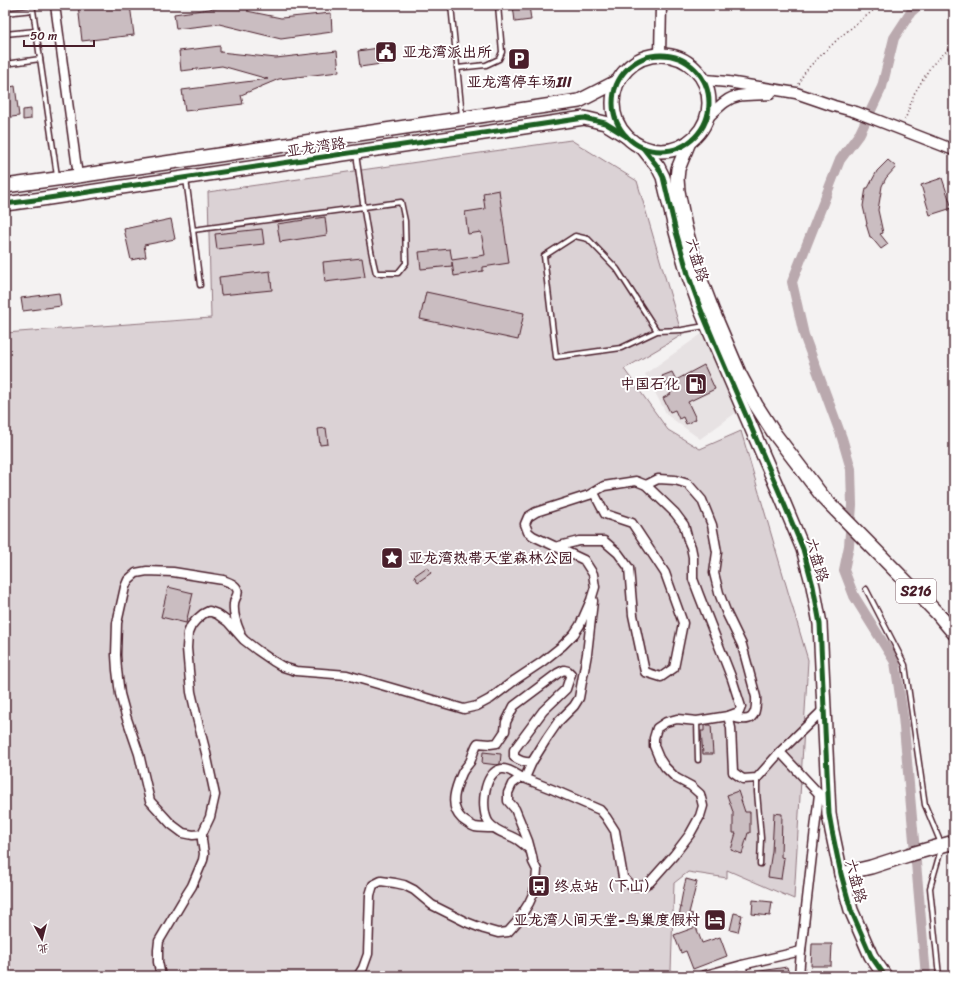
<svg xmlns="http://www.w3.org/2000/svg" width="959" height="981" viewBox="0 0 959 981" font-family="Sriracha,'LXGW WenKai TC',sans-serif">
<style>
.built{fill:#e7e2e3}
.green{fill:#dbd2d5;stroke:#927880}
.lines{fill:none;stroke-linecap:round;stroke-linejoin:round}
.canal{stroke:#baa9ae;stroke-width:10}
.building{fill:#cabdc1;stroke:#4a1f2b}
.service-casing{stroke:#4a1f2b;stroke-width:7}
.minor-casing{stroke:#4a1f2b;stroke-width:11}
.tertiary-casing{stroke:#4a1f2b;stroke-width:13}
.primary-casing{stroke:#4a1f2b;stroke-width:16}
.path{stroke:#4a1f2b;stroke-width:1.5;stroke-dasharray:1 3;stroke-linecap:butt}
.service{stroke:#fff;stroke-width:4}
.minor{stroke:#fff;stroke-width:8}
.tertiary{stroke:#fff;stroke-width:10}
.primary{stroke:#fff;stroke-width:13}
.cycleway-casing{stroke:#fff;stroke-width:8}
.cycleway{stroke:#1b5e20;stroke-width:5}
.labels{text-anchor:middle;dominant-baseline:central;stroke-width:4;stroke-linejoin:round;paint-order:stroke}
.shield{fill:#fff;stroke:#80626b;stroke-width:1}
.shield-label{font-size:14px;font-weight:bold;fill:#4a1f2b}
.poi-label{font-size:15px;font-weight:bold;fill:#4a1f2b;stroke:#fff;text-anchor:start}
.street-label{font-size:15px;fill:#4a1f2b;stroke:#fff}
</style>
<rect width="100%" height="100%" fill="#f4f2f2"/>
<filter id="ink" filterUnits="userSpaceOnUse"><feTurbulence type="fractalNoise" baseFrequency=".025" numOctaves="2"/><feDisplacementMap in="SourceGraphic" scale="8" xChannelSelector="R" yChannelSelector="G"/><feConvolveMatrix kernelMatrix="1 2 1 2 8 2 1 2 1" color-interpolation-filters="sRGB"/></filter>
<g filter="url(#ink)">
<!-- built -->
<polygon class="built" points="703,333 737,412 700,439 667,415 645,374"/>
<!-- green -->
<polygon class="green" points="571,140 637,181 682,335 624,369 668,430 700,449 741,431 808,660 794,899 727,870 727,878 688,872 674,883 671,971 665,976 5,976 5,333 211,318 208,192"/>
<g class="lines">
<!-- canal -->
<polyline class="canal" points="919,5 911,12 894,38 882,87 860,133 840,160 792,282 804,335 842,438 851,469 852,505 849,546 844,570 854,596 895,662 903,716 926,976"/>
</g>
<!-- building -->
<g class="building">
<polygon points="78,5 130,5 134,35 82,41"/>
<polygon points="223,5 257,5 247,11 281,18 331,13 332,32 281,39 219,24 176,29 174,14 216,8"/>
<polygon points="513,5 529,5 531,20 515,22"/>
<polygon points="220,46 220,52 276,58 337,51 339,72 279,79 241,95 243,104 185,111 182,90 268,79 222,66 181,71 179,51"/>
<polygon points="392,46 395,62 360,67 358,51"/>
<polygon points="15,86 19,116 5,118 5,88"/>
<polygon points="31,109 31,119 23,120 23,110"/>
<polygon points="888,160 896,167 886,178 882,186 878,210 883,233 880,234 888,244 881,249 871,237 870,237 866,224 867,224 863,206 866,188 868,188 877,171"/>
<polygon points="942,178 952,208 930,215 921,185"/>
<polygon points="499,190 509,263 483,267 483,271 454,276 452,262 452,266 421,269 419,252 450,249 452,260 485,255 481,232 468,234 465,212 485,209 483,193"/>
<polygon points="325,217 327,235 280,242 277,224"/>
<polygon points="171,219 175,239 144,245 146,257 131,260 124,229"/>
<polygon points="262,229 264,244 217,249 215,234"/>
<polygon points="362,258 365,277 325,282 323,262"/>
<polygon points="270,271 272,290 221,295 219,277"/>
<polygon points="426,292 524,313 518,340 420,319"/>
<polygon points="59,293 61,306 23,311 21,298"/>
<polygon points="704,365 715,389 688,402 696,419 686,424 683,417 679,419 675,410 670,412 663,398 671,394 662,376 672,372 676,380"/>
<polygon points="326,428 328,444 320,445 318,429"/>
<polygon points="427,567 431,573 418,582 414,576"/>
<polygon points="168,587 193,593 186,623 161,617"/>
<polygon points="704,725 711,725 713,754 703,754 701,731 704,731"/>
<polygon points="483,752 501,754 500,764 497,765 482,763"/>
<polygon points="738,791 745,812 750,812 750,833 748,833 742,854 731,850 736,833 733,833 733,812 727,795"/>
<polygon points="774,813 782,814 781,857 784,858 781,879 768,877 772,851"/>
<polygon points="686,879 697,882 689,913 693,914 691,923 678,920 681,907 680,907 683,891"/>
<polygon points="753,900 772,902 770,916 752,914"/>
<polygon points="734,913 742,915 738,932 730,930"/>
<polygon points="696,927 702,943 720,937 727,956 693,969 686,951 681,953 674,935"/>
<polygon points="812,944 832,944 831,966 811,966"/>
<polygon points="787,967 789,976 754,976 754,972"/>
</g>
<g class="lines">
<!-- service casing -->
<g class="service-casing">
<g id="service">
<polyline points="451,5 462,116"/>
<polyline points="5,13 33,10 57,176"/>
<polyline points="5,34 36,31"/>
<polyline points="5,64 40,59"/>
<polyline points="457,68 486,65 499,59 502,52 498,5"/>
<path d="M186 179 193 230 401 202 405 221 406 263 398 273H376C366 234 362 194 356 154"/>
<polyline points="193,230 200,285"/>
<polyline points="657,331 621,348 556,357 544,256 575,236 588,239 617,269 657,331 682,330 705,326"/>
<polyline points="866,589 905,665 925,805 942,846 930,888 939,976"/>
<polyline points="697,721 698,760"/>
<polyline points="757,778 757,792 761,838 760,864"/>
</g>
</g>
<!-- minor casing -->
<g class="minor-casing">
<g id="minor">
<polyline points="55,5 78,176"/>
<path d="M646 485 658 479 675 480 688 484 702 500 712 525 717 552 714 573 719 593 727 614 742 645 756 697C757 718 751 724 730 716"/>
<polyline points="555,547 579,541 604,541 618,553 629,568 633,615 645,672 661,677 674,668 683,623 665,573 632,523 605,514 594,493"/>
<polyline points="728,716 731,728 733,772 743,779 757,778 780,752"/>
<path d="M521 777C516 774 508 768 502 769 483 771 480 811 489 823 496 832 508 834 518 840 522 843 526 846 530 850"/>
<polyline points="525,778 532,762 547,738 558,722 574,706 579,698 587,654 593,601"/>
<polyline points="822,797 780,752 824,709"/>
<path d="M494 828C488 828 481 828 475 827 470 825 466 822 462 819 448 806 456 787 462 773 464 769 467 766 470 762 473 756 474 748 478 743L490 744 497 743 505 731 506 722 514 706 558 673 564 670 568 671 571 674 566 689 543 711 514 750V757C520 761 525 763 532 762"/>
<path d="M202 834 193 835 183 833 171 824 150 801 139 754 126 716 120 694 117 670 116 655 117 623 125 587 128 580 136 573 147 571 173 572 223 580C228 582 235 584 237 589 240 594 234 598 234 604 233 614 236 623 240 632"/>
<polyline points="161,976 158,962 158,950 159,941 185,897 192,886 203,860 204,854 202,840 202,834 210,817 215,795 206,753 197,718 191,692 189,671 187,648 188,633 191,626 196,620 203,614 209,611 217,614 228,622 244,640 257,650 273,661 283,667 296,671 347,675 464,709 477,706 490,699 515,680 542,662 562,646 574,634 580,625 591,600 595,587 593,574 584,560 533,536 528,532 525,524 528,517 536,512 589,495 604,486 636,481 646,485 675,513 684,525 688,540 691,547 693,557 693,579 699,595 732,679 741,707 739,712 728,716 697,721 677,719 666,722 657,728 654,738 654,746 659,758 665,767 676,778 691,786 700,794 703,806 700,816 690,834 674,855 650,882 643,886 635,886 630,885 623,877 615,831 606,817 600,810 554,790 521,777 512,784 508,793 508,801 515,809 520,821 528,841 532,856 533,862 537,870 536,883 534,892 529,903 517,922 508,932 498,933 484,929 466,922 432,905 414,890 404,885 395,883 381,881 373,885 370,895 368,954 363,968 358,976"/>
<polyline points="702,976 742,965"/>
<polyline points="743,976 742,965 801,951"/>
<polyline points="799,976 801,951 819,794"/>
</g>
</g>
<!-- tertiary casing -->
<g class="tertiary-casing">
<g id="tertiary">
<polyline points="660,54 661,5"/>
<polyline points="705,80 728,82 796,93 834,106 856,112 954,150"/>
<path d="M708 117C717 109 726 98 738 96 748 94 760 95 770 94"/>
</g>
</g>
<!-- primary casing -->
<g class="primary-casing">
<g id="primary">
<circle cx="661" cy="103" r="48"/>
<polyline points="689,142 678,169 677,179 678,191 685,227 697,270 713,312 739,373 756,405 774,433 823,497 938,614 954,633"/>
<polyline points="643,148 658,167 663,177 676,232 688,274 701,310 716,346 780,494 803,549 813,586 820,624 829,814 832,831 841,874 851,910 871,956 885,976"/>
<polyline points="5,186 78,176 579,101 618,81"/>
<polyline points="5,204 42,199 584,118 605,123 626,136"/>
<polyline points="841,874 871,867 908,855 954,842"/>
</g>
</g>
<!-- path -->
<g class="path">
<polyline points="799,84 803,75 810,66 840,37 880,5"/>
<polyline points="905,120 914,94 931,66 954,44"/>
</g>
<!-- service -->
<use href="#service" class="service"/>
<!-- minor -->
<use href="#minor" class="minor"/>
<!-- tertiary -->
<use href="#tertiary" class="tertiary"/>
<!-- primary -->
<use href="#primary" class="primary"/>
<!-- cycleway casing -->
<g class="cycleway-casing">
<g id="cycleway">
<circle cx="661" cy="103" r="48"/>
<polyline points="643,148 658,167 663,177 676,232 688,274 701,310 716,346 780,494 803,549 813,586 820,624 829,814 832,831 841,874 851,910 871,956 885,976"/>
<polyline points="5,204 42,199 584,118 605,123 626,136"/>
</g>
</g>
<!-- cycleway -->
<use href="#cycleway" class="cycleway"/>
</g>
</g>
<!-- icons -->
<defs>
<g id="civic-square" transform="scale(1.15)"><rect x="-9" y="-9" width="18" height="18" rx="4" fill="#4a1f2b" stroke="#fff"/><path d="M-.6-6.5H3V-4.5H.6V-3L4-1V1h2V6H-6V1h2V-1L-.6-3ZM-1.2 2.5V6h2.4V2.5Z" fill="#fff"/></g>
<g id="parking-square" transform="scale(1.15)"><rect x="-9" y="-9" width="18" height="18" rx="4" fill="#4a1f2b" stroke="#fff"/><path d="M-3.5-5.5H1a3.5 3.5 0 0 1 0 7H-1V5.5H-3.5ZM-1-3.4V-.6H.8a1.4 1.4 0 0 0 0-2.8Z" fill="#fff"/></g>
<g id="fuel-square" transform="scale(1.15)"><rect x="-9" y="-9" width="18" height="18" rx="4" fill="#4a1f2b" stroke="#fff"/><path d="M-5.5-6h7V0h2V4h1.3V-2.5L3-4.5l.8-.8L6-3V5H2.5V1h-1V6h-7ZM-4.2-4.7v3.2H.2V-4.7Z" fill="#fff"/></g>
<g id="sight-square" transform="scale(1.15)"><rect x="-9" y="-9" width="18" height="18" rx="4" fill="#4a1f2b" stroke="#fff"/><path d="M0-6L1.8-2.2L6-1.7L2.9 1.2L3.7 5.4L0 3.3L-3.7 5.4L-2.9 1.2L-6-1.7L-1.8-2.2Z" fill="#fff"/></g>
<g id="bus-square" transform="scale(1.15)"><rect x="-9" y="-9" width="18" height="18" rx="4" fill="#4a1f2b" stroke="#fff"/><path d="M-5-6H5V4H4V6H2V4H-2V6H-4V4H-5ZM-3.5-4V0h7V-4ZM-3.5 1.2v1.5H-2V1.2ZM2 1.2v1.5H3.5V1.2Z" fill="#fff"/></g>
<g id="hotel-square" transform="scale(1.15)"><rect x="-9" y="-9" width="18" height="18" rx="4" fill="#4a1f2b" stroke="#fff"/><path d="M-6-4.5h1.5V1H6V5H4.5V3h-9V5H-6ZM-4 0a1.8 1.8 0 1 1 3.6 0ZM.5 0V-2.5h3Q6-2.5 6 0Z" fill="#fff"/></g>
</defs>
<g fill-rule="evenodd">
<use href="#civic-square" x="386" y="52"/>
<use href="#parking-square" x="519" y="59"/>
<use href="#fuel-square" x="696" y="384"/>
<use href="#sight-square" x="392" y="558"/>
<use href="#bus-square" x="539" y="886"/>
<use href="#hotel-square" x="715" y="920"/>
</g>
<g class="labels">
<!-- shield labels -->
<rect class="shield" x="896" y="579" width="40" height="24" rx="3"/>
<g class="shield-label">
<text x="916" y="591">S216</text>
</g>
<!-- poi labels -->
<g class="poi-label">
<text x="402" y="52">亚龙湾派出所</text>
<text x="519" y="82" text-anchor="middle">亚龙湾停车场III</text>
<text x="680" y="384" text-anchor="end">中国石化</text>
<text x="408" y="558">亚龙湾热带天堂森林公园</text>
<text x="554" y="886">终点站（下山）</text>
<text x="700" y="920" text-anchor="end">亚龙湾人间天堂-鸟巢度假村</text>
</g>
<!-- street labels -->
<g class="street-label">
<text transform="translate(316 147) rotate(-8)">亚龙湾路</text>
<text transform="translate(697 260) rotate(73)">六盘路</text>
<text transform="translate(817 560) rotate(73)">六盘路</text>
<text transform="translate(856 881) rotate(75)">六盘路</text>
</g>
</g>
<!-- margin -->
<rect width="959" height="981" fill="none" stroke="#fff" stroke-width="20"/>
<rect x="10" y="10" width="939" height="961" fill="none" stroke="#4a1f2b" stroke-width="1.5" filter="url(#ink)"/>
<!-- north arrow -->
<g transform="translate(42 939) rotate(173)" stroke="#ffffff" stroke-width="3" paint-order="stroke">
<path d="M0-3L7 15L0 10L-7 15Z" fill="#4a1f2b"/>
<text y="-6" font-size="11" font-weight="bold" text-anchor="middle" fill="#4a1f2b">北</text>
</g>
<!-- scale -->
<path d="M24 40v6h70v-6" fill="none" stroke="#4a1f2b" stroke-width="2"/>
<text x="30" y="40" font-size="12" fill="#4a1f2b" stroke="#ffffff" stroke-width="3" paint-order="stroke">50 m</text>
</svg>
